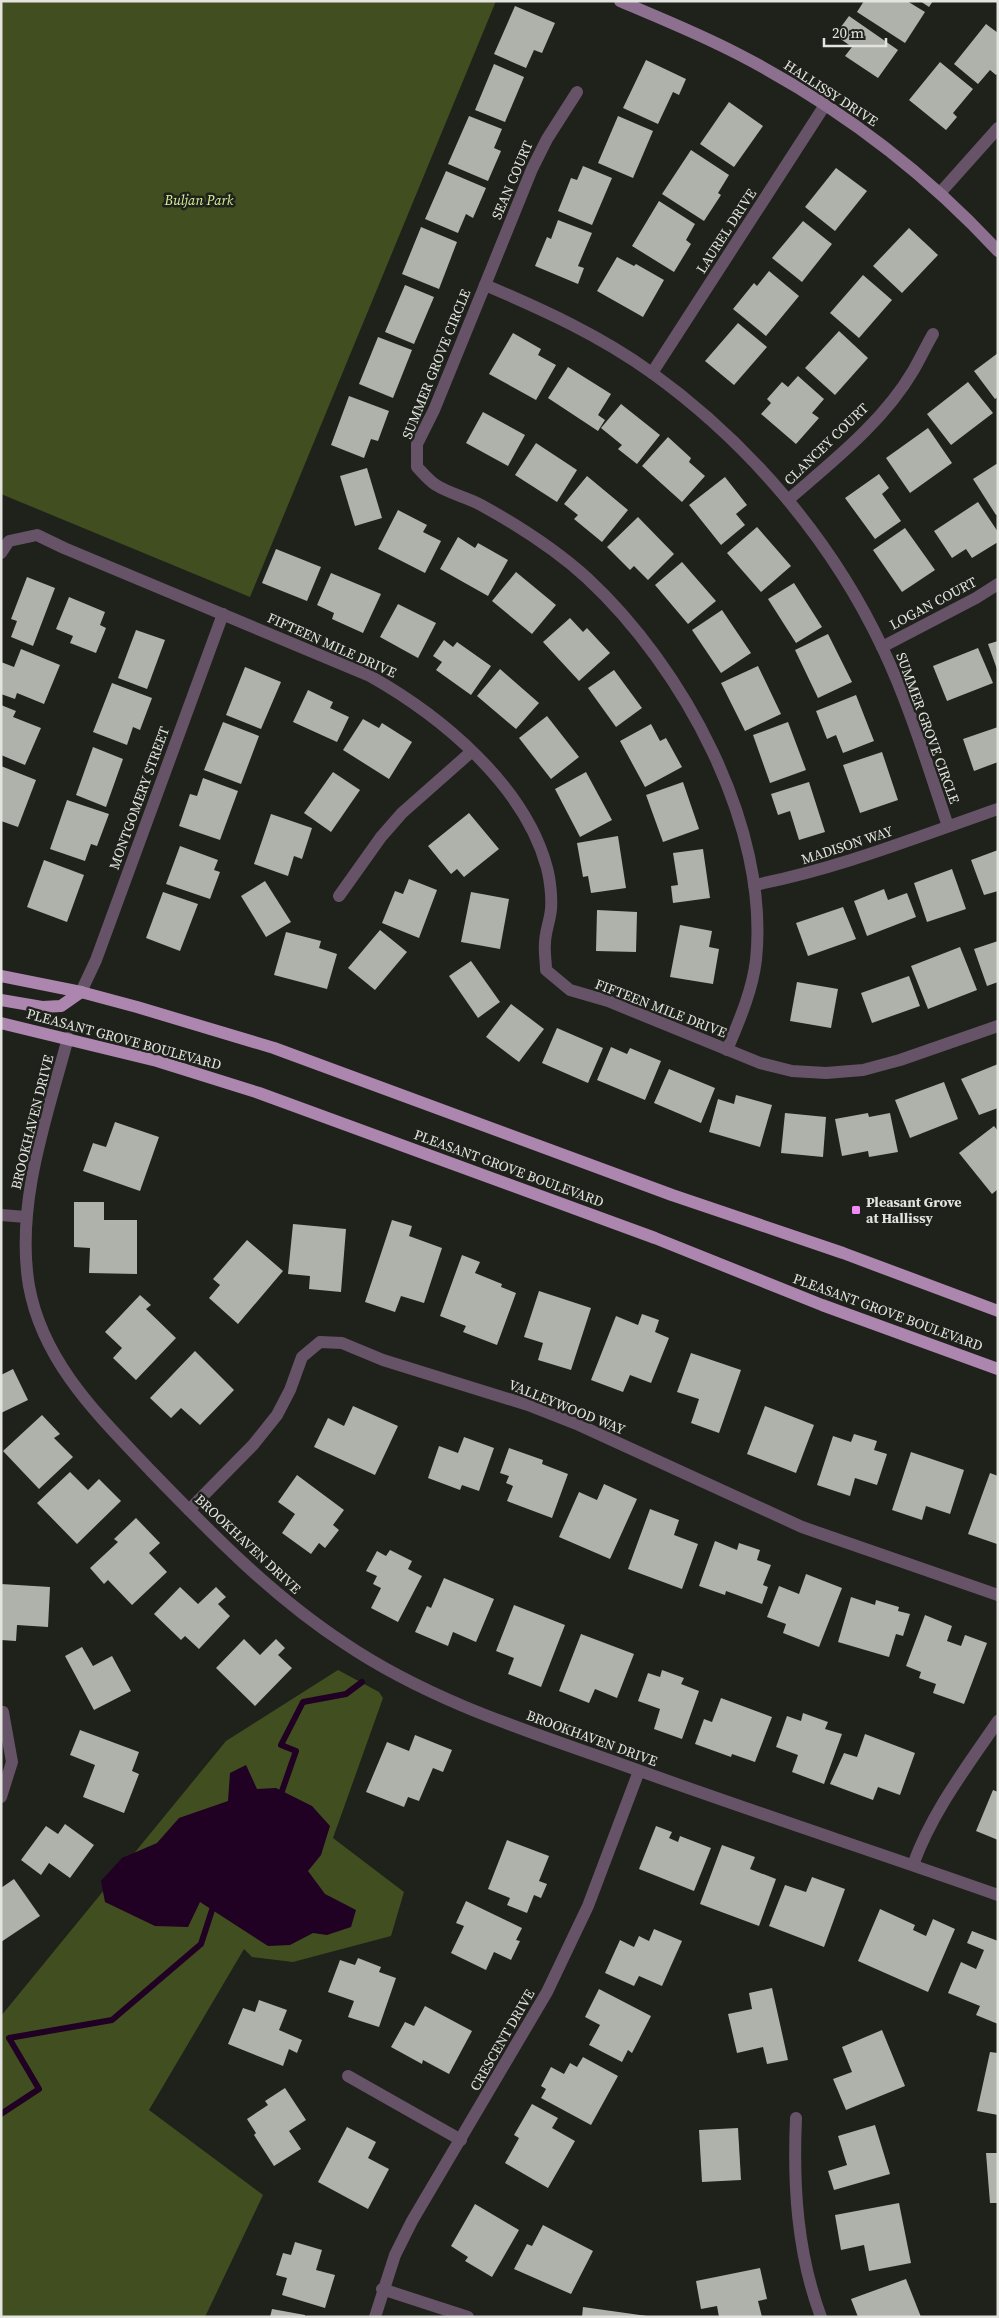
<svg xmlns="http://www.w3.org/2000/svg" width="999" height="2318" viewBox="0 0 999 2318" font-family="'Source Serif 4',serif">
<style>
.green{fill:#414e1f}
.water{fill:#200023}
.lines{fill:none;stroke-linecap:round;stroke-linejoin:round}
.stream{stroke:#200023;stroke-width:6}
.building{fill:#afb2aa}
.street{stroke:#665367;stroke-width:12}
.secondary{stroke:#8d708f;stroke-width:12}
.primary{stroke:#ac86ae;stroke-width:12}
.poi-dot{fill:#ef8bf7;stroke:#1f211b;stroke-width:2}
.labels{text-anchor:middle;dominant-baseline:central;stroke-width:5;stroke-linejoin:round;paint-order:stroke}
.street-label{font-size:14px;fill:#e3e4e0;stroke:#1f211b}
.park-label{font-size:14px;font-style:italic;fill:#d5f19a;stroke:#1f211b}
.poi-label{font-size:14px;font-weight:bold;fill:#e3e4e0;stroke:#1f211b;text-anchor:start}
</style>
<rect width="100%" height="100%" fill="#1f211b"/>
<!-- green -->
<g class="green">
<polygon points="1,1 496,1 250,597 1,494"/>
<polygon points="338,1670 379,1692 383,1698 333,1838 404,1892 391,1936 293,1962 252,1957 244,1949 149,2110 263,2195 205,2317 1,2317 1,2016 226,1741"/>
</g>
<!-- water -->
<polygon class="water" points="246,1765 257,1789 276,1788 312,1806 330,1826 321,1855 308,1871 325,1894 356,1910 351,1927 327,1935 313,1933 290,1945 268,1946 200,1902 188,1927 155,1926 105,1902 101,1881 122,1858 157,1843 179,1818 228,1801 230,1773"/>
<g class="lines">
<!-- stream -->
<g class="stream">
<polyline points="282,1791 296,1751 281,1745 303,1702 346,1694 362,1682"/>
<polyline points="1,2114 39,2089 9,2038 112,2020 201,1944 212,1910"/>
</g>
</g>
<!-- building -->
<g class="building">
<polygon points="864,1 907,1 925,12 905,43 857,12"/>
<polygon points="920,1 933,1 929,7"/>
<polygon points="515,6 555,23 542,53 534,50 526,68 494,54"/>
<polygon points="849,16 898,50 878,78 845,56 852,47 835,35"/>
<polygon points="986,24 998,33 998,73 996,75 990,70 978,84 954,64"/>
<polygon points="646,60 686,79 679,95 673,92 658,124 623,108"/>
<polygon points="940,62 973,89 953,113 957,117 946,130 909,100"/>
<polygon points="494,64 524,77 505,122 475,110"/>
<polygon points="729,102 763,126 734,167 700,144"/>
<polygon points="469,116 502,129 494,148 501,151 488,181 448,164"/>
<polygon points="618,116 653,131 633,178 598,163"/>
<polygon points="691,150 729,175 718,193 721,195 704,221 662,194"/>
<polygon points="583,166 612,178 592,225 558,211 571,178 577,180"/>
<polygon points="836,168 867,191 835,231 805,207"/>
<polygon points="446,171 486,188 473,218 466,214 458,233 425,219"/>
<polygon points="659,201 695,224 686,240 691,244 674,272 632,246"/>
<polygon points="558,220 592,233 578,266 584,268 578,284 535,266 547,237 551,239"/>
<polygon points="803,221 832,244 802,282 772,258"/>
<polygon points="421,227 457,242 439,289 402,274"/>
<polygon points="909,228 938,255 902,293 873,266"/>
<polygon points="617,257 634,266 636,264 664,280 643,317 597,291"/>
<polygon points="769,271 799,296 766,336 733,309 754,283 757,286"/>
<polygon points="863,275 892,300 859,338 830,313"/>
<polygon points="405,285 434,297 414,344 385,332"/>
<polygon points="738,323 767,347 734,385 705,361"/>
<polygon points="839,331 868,358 835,395 805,368"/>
<polygon points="513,333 541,349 538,355 556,365 536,400 489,374"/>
<polygon points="378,337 412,350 393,398 359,384"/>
<polygon points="998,353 998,397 995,399 974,371"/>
<polygon points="568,367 611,394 598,415 605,420 598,431 548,398"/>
<polygon points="798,376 824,399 812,413 819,418 796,444 761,414 771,403 767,399 782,382 788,387"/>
<polygon points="968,382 993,413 951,445 927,414"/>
<polygon points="349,396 389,411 378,441 371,439 364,458 331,445"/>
<polygon points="621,404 660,435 637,464 618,449 622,445 601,428"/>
<polygon points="483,412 525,435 508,466 466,443"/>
<polygon points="928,428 952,463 910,493 886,458"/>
<polygon points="668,437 691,458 689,462 705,476 682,502 642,466"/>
<polygon points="536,443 577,470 557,502 515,475"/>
<polygon points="998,463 998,514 996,515 973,479"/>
<polygon points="367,468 382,518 355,526 340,476"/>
<polygon points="879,474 889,488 882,494 901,521 875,539 845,498"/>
<polygon points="587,476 628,510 602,542 574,519 578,515 564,504"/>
<polygon points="725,477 747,505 736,514 745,525 721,545 689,505"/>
<polygon points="978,502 998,532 998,542 972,558 966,549 952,558 934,531"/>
<polygon points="398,510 427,525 423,532 441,541 425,573 378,549"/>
<polygon points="638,517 674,554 648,580 634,566 630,570 607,547"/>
<polygon points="757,527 791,566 761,592 727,553"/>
<polygon points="905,528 935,570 902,592 873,550"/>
<polygon points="458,537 475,548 478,543 508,560 488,596 440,569"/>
<polygon points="276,549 321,567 307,601 262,583"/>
<polygon points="682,562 716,601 688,624 655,585"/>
<polygon points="516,572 556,605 532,634 492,601"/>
<polygon points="331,573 381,594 363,633 332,619 334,613 317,605"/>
<polygon points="27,577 55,588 33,646 11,637 17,621 11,619"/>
<polygon points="794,583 822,627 796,643 768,599"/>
<polygon points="69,597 105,612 100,625 106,628 96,653 70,643 73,636 56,629"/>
<polygon points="398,604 436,623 418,658 380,637"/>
<polygon points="722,610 751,653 721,673 692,630"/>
<polygon points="570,618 583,632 587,628 610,653 579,681 543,642"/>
<polygon points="136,630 165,640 147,689 118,678"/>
<polygon points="828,634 852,682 818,698 795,650"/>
<polygon points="444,640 453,647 457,642 491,666 471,695 436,670 442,662 433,656"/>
<polygon points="998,641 998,672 988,644"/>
<polygon points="978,648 993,683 947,701 933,666"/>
<polygon points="21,649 60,665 44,704 17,693 15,699 1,694 1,662 14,667"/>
<polygon points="758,666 781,714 745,731 721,683"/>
<polygon points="245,667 281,682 261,729 226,715"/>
<polygon points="500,669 539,703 516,729 477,696"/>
<polygon points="614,670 642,708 616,727 588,688"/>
<polygon points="112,683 152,698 140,730 133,727 127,745 93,732"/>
<polygon points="308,690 333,702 330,708 349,717 337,742 293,722"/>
<polygon points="856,695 874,741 843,753 836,735 827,739 816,711"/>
<polygon points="1,705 16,711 13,717 41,728 25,765 1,755"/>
<polygon points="547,716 579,757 551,779 519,738"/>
<polygon points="363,719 379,728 382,723 412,742 389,779 343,750"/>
<polygon points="223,722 259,736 241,784 204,770"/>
<polygon points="788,722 806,770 770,783 753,735"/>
<polygon points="651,724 660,741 666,738 682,767 645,787 620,741"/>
<polygon points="998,727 998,762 974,771 963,739"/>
<polygon points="93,747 123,759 106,807 76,795"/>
<polygon points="882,752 898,800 860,813 843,765"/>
<polygon points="1,766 36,780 18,827 1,821"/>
<polygon points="333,772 360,790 331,832 304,813"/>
<polygon points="586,772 612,820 580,837 555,789"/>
<polygon points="203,778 238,791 220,840 179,826 190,794 197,796"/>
<polygon points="683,782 699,829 663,842 646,795"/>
<polygon points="809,782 825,832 799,840 790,811 778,815 771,794"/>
<polygon points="67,800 109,814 97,846 91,844 85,861 50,849"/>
<polygon points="469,813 499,849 464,877 457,869 451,874 428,846"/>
<polygon points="271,814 312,828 302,859 294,856 288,876 254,864"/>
<polygon points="618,836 626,888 591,893 588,876 583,877 577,843"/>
<polygon points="180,846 218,860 214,870 220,872 210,899 166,884"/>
<polygon points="703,849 710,898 673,903 671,886 678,885 673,853"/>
<polygon points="998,850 998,891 984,895 971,860"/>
<polygon points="44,860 84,875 67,922 27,907"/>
<polygon points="952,869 966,909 927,922 914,883"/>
<polygon points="409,879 437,890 419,938 382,923 395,891 403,894"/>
<polygon points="265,881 291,922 266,937 241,896"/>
<polygon points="884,889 888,900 907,893 916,917 867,936 854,901"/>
<polygon points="163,892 198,904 180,951 146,938"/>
<polygon points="471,892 509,899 500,949 461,942"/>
<polygon points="843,907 856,939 808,956 796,923"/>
<polygon points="597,910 637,912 636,952 596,951"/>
<polygon points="680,925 712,931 709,947 719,949 713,984 670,977"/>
<polygon points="380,930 407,952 375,990 348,968"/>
<polygon points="286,932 321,941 319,948 337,954 327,989 274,975"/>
<polygon points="998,941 998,982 987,986 974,949"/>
<polygon points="960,947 977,990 928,1009 911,966"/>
<polygon points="471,961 500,1002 478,1018 449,976"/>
<polygon points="909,976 920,1006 872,1023 861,993"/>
<polygon points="797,982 838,989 831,1028 790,1021"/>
<polygon points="511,1004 544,1029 519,1062 486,1037"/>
<polygon points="557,1028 603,1048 588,1083 542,1063"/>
<polygon points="611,1047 627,1054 630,1048 661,1061 645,1100 597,1080"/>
<polygon points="998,1064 998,1108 979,1115 961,1079"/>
<polygon points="669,1069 715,1088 701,1123 654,1103"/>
<polygon points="944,1082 958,1119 910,1138 895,1100"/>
<polygon points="736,1095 772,1105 760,1147 709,1132 718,1099 734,1104"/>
<polygon points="785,1113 826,1117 823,1157 781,1153"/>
<polygon points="868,1113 869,1117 890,1113 898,1152 869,1157 868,1151 842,1156 835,1119"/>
<polygon points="115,1122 159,1137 140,1191 83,1171 93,1143 106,1147"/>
<polygon points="994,1126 998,1131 998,1189 992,1194 959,1153"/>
<polygon points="74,1202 104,1202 104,1220 137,1220 137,1274 89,1273 90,1248 74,1247"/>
<polygon points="392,1220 412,1226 409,1236 442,1248 424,1303 401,1296 395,1312 365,1302"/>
<polygon points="293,1224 346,1229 341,1292 309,1289 310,1276 288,1274"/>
<polygon points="247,1240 283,1271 238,1324 209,1298 220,1285 213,1279"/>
<polygon points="462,1255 480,1262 475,1273 502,1284 501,1287 516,1293 497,1345 463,1332 466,1326 440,1316"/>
<polygon points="539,1291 591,1308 571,1370 538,1360 543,1343 524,1337"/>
<polygon points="140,1295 151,1305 146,1309 176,1338 136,1380 113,1358 122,1348 105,1332"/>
<polygon points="642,1314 659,1320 655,1332 669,1338 651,1383 630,1375 623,1392 591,1380 616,1316 638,1325"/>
<polygon points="195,1351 234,1390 200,1425 181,1408 171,1418 150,1398"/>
<polygon points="691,1353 741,1370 719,1433 691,1423 699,1399 677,1392"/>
<polygon points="13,1369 28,1400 1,1413 1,1375"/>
<polygon points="353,1406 398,1426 375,1475 314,1447 328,1418 344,1426"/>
<polygon points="765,1406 814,1425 796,1473 747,1454"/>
<polygon points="42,1415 60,1434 54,1438 73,1457 39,1489 3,1451"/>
<polygon points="854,1434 877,1441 874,1450 887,1454 877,1485 855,1478 850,1496 817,1485 833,1436 851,1442"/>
<polygon points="464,1437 494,1448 479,1491 462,1485 460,1490 428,1478 439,1446 458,1453"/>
<polygon points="509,1448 543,1460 542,1464 568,1474 552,1518 507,1501 513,1486 506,1483 509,1476 500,1473"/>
<polygon points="911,1452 964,1470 950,1514 926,1506 922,1520 892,1510"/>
<polygon points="70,1472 88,1490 99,1479 121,1501 77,1544 37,1503"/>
<polygon points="990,1473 998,1476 997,1544 968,1534"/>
<polygon points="297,1475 344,1510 333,1525 339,1530 325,1548 319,1543 311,1554 282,1533 295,1514 278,1502"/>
<polygon points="604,1484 637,1499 610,1559 559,1537 579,1492 597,1500"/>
<polygon points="650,1509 679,1520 674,1535 698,1544 682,1589 628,1569"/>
<polygon points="136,1518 160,1543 149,1553 167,1572 132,1605 108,1580 104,1584 90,1568 118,1542 114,1539"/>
<polygon points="715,1541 737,1550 739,1543 760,1550 757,1560 771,1565 763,1585 768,1587 762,1604 726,1591 725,1595 699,1586"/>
<polygon points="390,1550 412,1561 408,1569 422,1576 398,1622 371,1608 381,1588 373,1584 377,1576 366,1571 377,1551 386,1556"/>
<polygon points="806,1574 842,1588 819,1647 783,1633 786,1624 767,1617 779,1586 799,1594"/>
<polygon points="444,1578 494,1599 476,1642 453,1632 448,1646 415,1632 427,1606 431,1608"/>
<polygon points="1,1584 50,1587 48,1627 17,1625 16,1641 1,1640"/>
<polygon points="180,1587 198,1604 216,1587 226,1597 218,1604 230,1616 199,1649 185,1636 181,1640 154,1614"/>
<polygon points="851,1597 875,1605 876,1600 899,1607 898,1611 910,1614 903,1636 896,1634 889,1657 838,1642"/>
<polygon points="514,1605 565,1625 541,1687 508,1674 514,1658 496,1651"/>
<polygon points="925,1615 952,1626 947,1641 961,1646 965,1635 987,1643 964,1704 933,1693 936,1684 919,1678 921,1672 906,1666"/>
<polygon points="581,1634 634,1654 617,1698 595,1689 589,1703 559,1691"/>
<polygon points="244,1639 260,1655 276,1639 285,1648 278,1655 292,1668 255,1706 216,1668"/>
<polygon points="82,1647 93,1666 112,1656 131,1691 94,1710 65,1656"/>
<polygon points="662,1670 684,1678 681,1684 699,1691 682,1739 654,1729 660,1709 638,1701 648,1673 660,1677"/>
<polygon points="721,1698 772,1717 755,1762 732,1754 731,1757 695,1744 704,1719 712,1722"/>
<polygon points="803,1713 828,1722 825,1729 842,1734 824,1784 792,1772 798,1755 776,1747 787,1716 801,1721"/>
<polygon points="80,1730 139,1752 132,1771 139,1774 124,1813 83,1797 95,1765 70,1755"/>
<polygon points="865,1734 915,1753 900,1795 878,1787 873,1800 830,1784 844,1753 857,1757"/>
<polygon points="415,1735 452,1750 443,1772 433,1768 419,1801 408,1797 404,1807 366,1792 387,1742 409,1751"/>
<polygon points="993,1790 998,1792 998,1840 976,1831"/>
<polygon points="65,1824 94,1845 70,1878 49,1863 41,1875 21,1860 46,1826 58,1834"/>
<polygon points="656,1826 672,1832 669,1838 678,1842 680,1836 711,1848 694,1891 639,1869"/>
<polygon points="507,1840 549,1856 539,1881 547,1884 541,1898 534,1895 527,1913 507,1905 510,1898 488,1889"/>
<polygon points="722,1845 755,1857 750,1869 776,1879 759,1926 700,1904"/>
<polygon points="812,1877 845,1889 824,1947 769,1926 785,1885 806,1892"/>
<polygon points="14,1879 40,1916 1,1942 1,1888"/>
<polygon points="466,1901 522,1928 516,1940 520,1941 511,1960 494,1952 486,1970 451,1953 464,1926 456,1923"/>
<polygon points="880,1909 915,1925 913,1930 926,1936 933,1919 955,1929 928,1992 858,1961"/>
<polygon points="654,1929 682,1941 662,1986 639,1976 634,1986 605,1973 620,1940 634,1947 639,1936 649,1941"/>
<polygon points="972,1931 998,1941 998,2024 976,2015 980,2006 948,1993 961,1962 976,1969 984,1950 967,1943"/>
<polygon points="358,1958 381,1967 379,1972 396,1978 379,2027 348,2017 354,2001 328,1992 340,1960 355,1965"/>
<polygon points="772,1988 788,2060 767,2064 763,2047 737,2053 728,2014 752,2009 749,1993"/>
<polygon points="599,1989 651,2016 632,2053 628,2050 622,2062 589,2045 600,2025 585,2017"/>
<polygon points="259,2000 287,2010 279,2030 302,2040 297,2053 289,2049 283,2066 228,2044 243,2008 255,2012"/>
<polygon points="425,2006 472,2031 449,2074 423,2060 422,2064 391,2047 405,2022 414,2026"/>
<polygon points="882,2030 905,2086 846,2110 833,2079 852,2072 842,2047"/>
<polygon points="990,2052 998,2053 998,2115 977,2111"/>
<polygon points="583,2057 618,2076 591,2125 541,2098 546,2089 541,2086 551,2067 564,2074 570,2063 577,2067"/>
<polygon points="285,2088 306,2120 289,2131 301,2149 274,2166 254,2135 256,2133 247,2119 268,2105 265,2101"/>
<polygon points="532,2104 558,2118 552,2128 575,2141 548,2188 505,2163 519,2138 514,2135"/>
<polygon points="875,2125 890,2174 834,2190 828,2171 847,2165 838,2136"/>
<polygon points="347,2127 376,2142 368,2158 389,2169 368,2209 318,2182"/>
<polygon points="738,2128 741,2180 702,2182 699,2130"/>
<polygon points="986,2153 998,2153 998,2203 990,2203"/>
<polygon points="899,2203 911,2263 869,2271 864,2245 841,2250 835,2215"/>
<polygon points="475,2204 519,2230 492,2277 465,2261 468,2257 451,2246"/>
<polygon points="543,2225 593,2251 571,2294 514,2269 527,2244 532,2246"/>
<polygon points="295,2242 322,2250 316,2270 335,2275 325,2308 282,2295 287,2278 276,2275 283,2253 291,2255"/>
<polygon points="760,2268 767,2299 758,2301 762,2317 719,2317 717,2306 701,2309 696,2281"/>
<polygon points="906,2279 921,2317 858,2317 851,2299"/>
<polygon points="583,2307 647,2316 647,2317 582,2317"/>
<polygon points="272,2309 305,2315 305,2317 270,2317"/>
</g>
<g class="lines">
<!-- street -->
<g class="street">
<polyline points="940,193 998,128"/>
<polyline points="485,285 532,169 547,139 577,92"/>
<polyline points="652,373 825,105"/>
<path d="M788 500C833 461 883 422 913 371 920 359 926 346 933 334"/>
<path d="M1 553 9 541 37 535 64 548 370 676C441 716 525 785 547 868 550 879 552 897 551 909 550 921 545 932 545 943 544 952 546 961 546 970L570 990 608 1001 760 1063 792 1071 826 1073 863 1070 900 1060 998 1026"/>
<polyline points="882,647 976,598 998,584"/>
<path d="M754 885C838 869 917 837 998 809"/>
<polyline points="339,896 381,837 402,813 471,752"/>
<polyline points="81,992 96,960 223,614"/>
<path d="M68 1038C47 1116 15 1204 29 1286 43 1363 99 1416 150 1470 211 1533 271 1595 344 1643 427 1699 521 1729 615 1762 742 1808 870 1850 998 1895"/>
<path d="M727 1050C739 1021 752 992 756 960 770 826 683 667 587 578 555 549 519 526 481 505 467 497 450 494 436 485 429 481 423 473 417 467V444L434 410 485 285C542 309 601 336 652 373 749 443 832 540 883 649 910 706 928 767 948 826"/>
<polyline points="1,1215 26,1217"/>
<polyline points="189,1510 253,1445 277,1415 290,1390 302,1357 320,1342 342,1343 383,1360 528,1405 579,1425 802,1527 998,1595"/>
<polyline points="1,1797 12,1762 3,1712"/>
<path d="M913 1865C932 1812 966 1768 998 1721"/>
<polyline points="348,2076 461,2140"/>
<path d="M796 2118C793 2185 797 2253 821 2317"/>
<polyline points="382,2289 468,2317"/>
<polyline points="375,2317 395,2255 412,2221 547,1992 588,1906 639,1771"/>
</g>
<!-- secondary -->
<path class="secondary" d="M620 1C660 18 700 34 738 54 835 104 924 171 998 251"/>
<!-- primary -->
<g class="primary">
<polyline points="1,976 81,992 137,1007 274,1048 672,1195 843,1253 998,1311"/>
<polyline points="1,1000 42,1007 61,1006 81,992"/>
<polyline points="1,1023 157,1061 259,1093 655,1238 822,1305 998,1369"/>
</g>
</g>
<!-- markers -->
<rect class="poi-dot" x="851" y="1205" width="10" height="10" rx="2.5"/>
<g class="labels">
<!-- street labels -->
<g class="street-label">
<text transform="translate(831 93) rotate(33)">HALLISSY DRIVE</text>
<text transform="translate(512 180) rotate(-67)">SEAN COURT</text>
<text transform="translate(726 231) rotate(-57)">LAUREL DRIVE</text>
<text transform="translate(436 364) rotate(-68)">SUMMER GROVE CIRCLE</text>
<text transform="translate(826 444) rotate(-44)">CLANCEY COURT</text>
<text transform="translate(933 603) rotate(-28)">LOGAN COURT</text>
<text transform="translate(332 645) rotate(24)">FIFTEEN MILE DRIVE</text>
<text transform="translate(928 728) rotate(70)">SUMMER GROVE CIRCLE</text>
<text transform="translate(139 798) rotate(-70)">MONTGOMERY STREET</text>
<text transform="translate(847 845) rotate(-18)">MADISON WAY</text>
<text transform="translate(661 1008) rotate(21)">FIFTEEN MILE DRIVE</text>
<text transform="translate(124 1039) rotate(15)">PLEASANT GROVE BOULEVARD</text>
<text transform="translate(32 1122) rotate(-76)">BROOKHAVEN DRIVE</text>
<text transform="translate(509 1168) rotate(20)">PLEASANT GROVE BOULEVARD</text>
<text transform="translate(888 1312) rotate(20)">PLEASANT GROVE BOULEVARD</text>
<text transform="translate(567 1407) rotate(22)">VALLEYWOOD WAY</text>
<text transform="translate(248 1544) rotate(43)">BROOKHAVEN DRIVE</text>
<text transform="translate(592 1738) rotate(20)">BROOKHAVEN DRIVE</text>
<text transform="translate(502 2040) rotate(-60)">CRESCENT DRIVE</text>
</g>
<!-- park labels -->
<g class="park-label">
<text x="199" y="200">Buljan Park</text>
</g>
<!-- poi labels -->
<g class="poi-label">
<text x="866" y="1202">Pleasant Grove<tspan x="866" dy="16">at Hallissy</tspan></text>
</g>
</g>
<!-- border -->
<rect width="999" height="2318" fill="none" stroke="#e3e4e0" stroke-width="5"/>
<!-- scale -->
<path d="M824 38v8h62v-8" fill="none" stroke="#e3e4e0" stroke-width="2.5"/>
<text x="832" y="38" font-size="15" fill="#e3e4e0" stroke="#1f211b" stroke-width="4" paint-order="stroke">20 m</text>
</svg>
